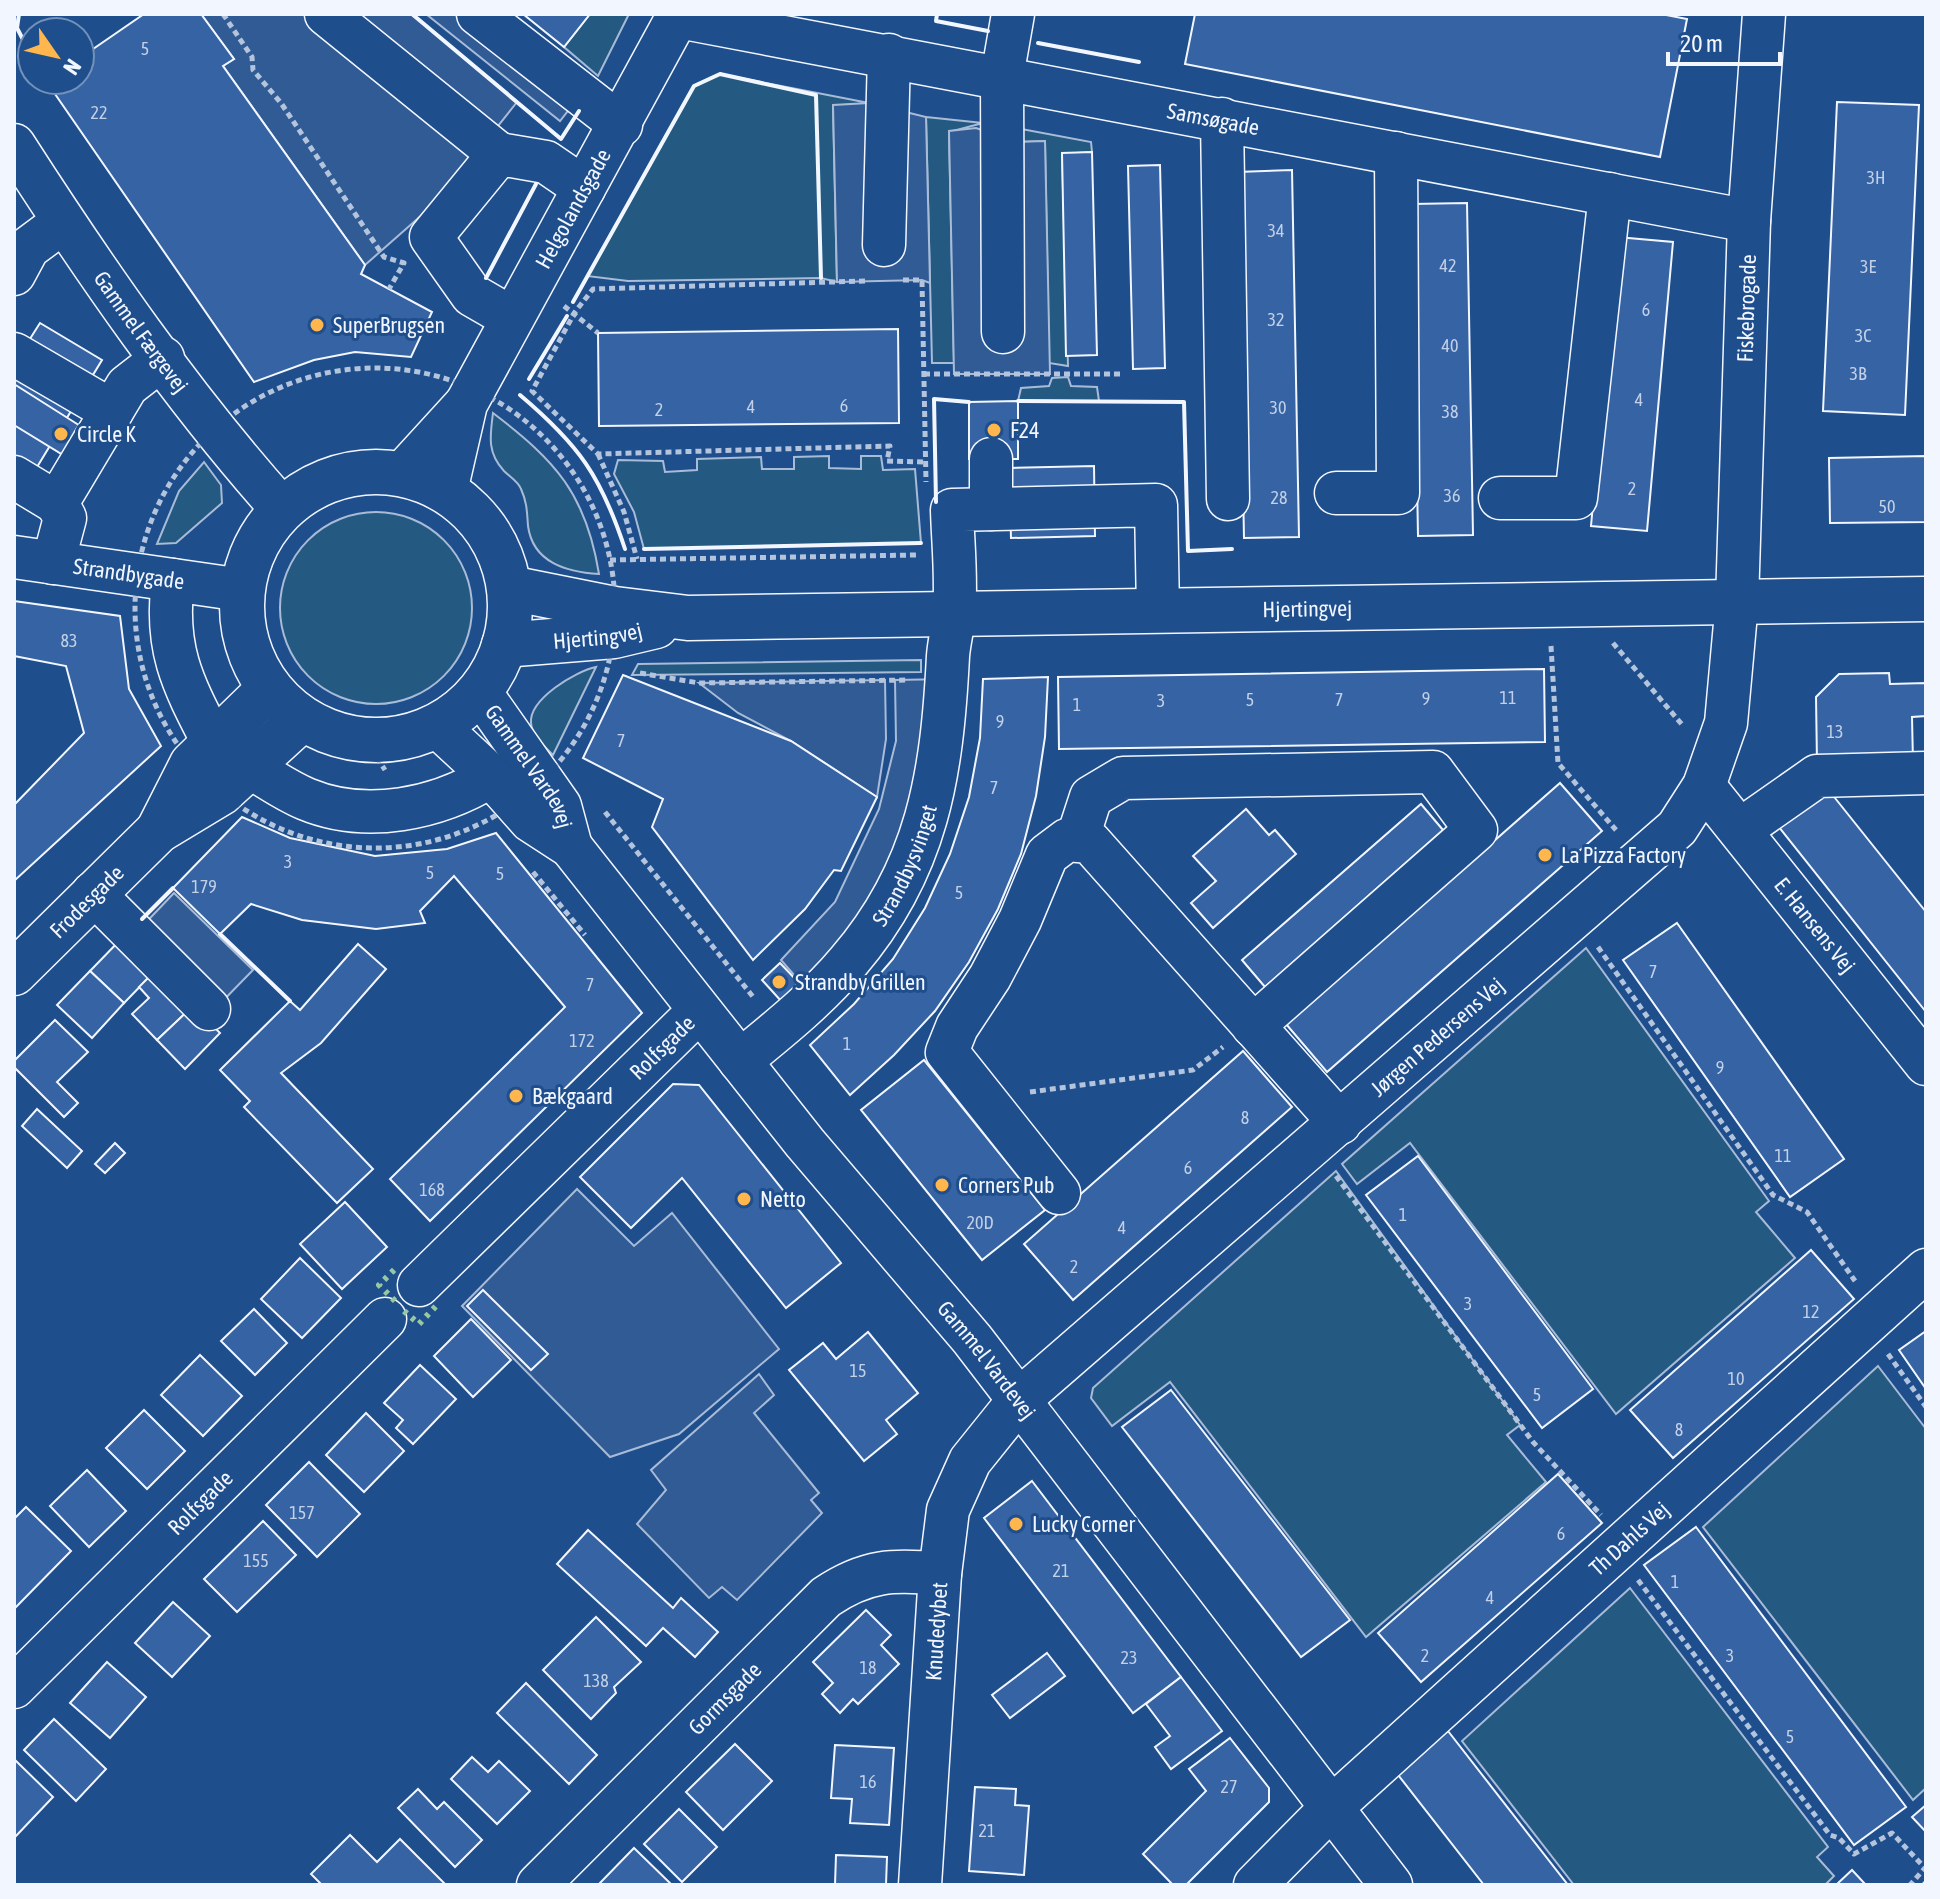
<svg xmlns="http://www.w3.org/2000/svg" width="1940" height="1899" viewBox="0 0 1940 1899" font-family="'Asap Condensed',sans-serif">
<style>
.green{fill:#245a82;stroke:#a8bbd7;stroke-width:2}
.parking{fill:#305b95;stroke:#a8bbd7;stroke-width:2}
.building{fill:#3563a3;stroke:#f2f6ff;stroke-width:2}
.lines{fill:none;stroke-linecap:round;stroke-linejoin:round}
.minor-casing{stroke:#f2f6ff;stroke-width:45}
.major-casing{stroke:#f2f6ff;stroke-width:47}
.path{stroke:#b3c4dc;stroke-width:5;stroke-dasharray:6 4;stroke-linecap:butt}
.minor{stroke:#1f4e8c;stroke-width:42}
.major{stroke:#1f4e8c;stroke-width:44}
.hedge{stroke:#97c8a6;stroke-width:6;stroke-dasharray:4 6;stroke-linecap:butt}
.wall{stroke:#f2f6ff;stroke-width:4}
.poi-dot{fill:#ffb74d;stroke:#1f4e8c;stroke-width:3}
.labels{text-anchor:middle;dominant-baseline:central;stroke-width:6;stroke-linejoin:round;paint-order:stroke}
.number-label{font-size:18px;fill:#c3d1e8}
.street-label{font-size:22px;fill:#f2f6ff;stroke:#1f4e8c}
.poi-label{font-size:22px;fill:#f2f6ff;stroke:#1f4e8c;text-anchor:start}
</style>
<rect width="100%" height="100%" fill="#1f4e8c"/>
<!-- green -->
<g class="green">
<polygon points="590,14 629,14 598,76 564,47"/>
<polygon points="720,74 869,103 833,106 837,282 821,278 628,281 587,276 694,86"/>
<polygon points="926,117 983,123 949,132 954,363 932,363"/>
<polygon points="1016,128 1091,142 1092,152 1062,154 1068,366 1049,363 1045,141 1016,142"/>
<polygon points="1068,377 1071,386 1097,387 1099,401 1018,401 1021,388 1049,386 1052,378"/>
<path d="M493 413C556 461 586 494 599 574 567 572 533 563 528 526 527 512 527 502 521 489 518 481 510 477 504 471 487 453 490 436 493 413Z"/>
<polygon points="829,456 829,468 861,469 861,456 881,456 883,470 915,469 921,543 644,549 634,512 614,474 618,460 663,461 665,472 697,470 697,459 761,457 762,469 794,469 794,457"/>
<polygon points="204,462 221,485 222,503 176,543 157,544 179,491"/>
<circle cx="376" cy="608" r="96"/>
<polygon points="921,660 921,672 632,675 638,664"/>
<path d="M596 667 553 755C545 747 532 736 531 723 529 699 576 671 596 667Z"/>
<polygon points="1586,948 1769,1201 1756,1212 1795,1258 1616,1414 1410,1143 1357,1184 1342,1164"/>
<polygon points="1336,1171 1520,1425 1507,1435 1546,1482 1366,1637 1170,1382 1112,1426 1091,1398 1093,1388"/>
<polygon points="1878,1366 1926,1429 1926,1788 1913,1800 1703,1527"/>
<polygon points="1630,1588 1828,1847 1817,1857 1834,1876 1825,1885 1574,1885 1462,1741"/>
</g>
<!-- parking -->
<g class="parking">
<polygon points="201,14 412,14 517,102 440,199 365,265 223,66 234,59"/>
<polygon points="426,14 510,14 592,80 560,121"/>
<polygon points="869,103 926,117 930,283 922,280 837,282 833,105"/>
<polygon points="976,128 1016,142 1045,141 1050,374 954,374 949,131"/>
<polygon points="947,679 934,797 814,998 781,960 835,902 879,809 896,741 895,680"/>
<polygon points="885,680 886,739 877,797 791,741 738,713 699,683"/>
<polygon points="174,893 253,970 209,1015 131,938"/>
<polygon points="577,1189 634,1246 672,1213 779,1349 679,1434 610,1457 462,1306"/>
<polygon points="759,1374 774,1395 754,1413 819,1493 811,1500 822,1513 737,1600 722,1587 709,1598 637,1524 666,1490 651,1470"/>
</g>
<!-- building -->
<g class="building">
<polygon points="144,14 201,14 234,59 223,66 365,265 361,274 432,312 411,357 355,352 314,360 254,382 46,81 80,80 80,58"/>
<polygon points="523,14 590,14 564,47"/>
<polygon points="1195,14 1661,14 1687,19 1660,157 1185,64"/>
<polygon points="1837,102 1919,105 1905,415 1823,411"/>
<polygon points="1092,152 1097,355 1066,356 1062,153"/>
<polygon points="1160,165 1165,368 1133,369 1128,166"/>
<polygon points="1292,170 1299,537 1244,538 1237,172"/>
<polygon points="1467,203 1473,535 1418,536 1412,204"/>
<polygon points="1617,237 1673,242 1647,531 1591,526"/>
<polygon points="40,323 102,360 14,505 14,364"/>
<polygon points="898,329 899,423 599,426 598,333"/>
<polygon points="14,384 85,429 68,458 14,425"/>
<polygon points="1018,401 1018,459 969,459 969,402"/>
<polygon points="1926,456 1926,522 1830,523 1829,458"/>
<polygon points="1094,466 1095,536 1011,538 1009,468"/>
<polygon points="14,601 120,616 129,689 161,746 14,881 14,805 84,733 66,666 14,656 14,664"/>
<polygon points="1544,669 1545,742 1059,749 1058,677"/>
<polygon points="1889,673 1890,684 1926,683 1926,716 1912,717 1913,762 1817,763 1816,697 1839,674"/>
<polygon points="623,675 791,741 877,797 841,871 834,870 805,909 753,960 652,827 663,799 583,758"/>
<polygon points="1048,677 1045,737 1036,796 1021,854 998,909 969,962 935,1011 894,1055 850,1095 810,1045 854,1004 893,959 925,908 950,854 969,797 980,738 983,679"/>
<polygon points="1560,783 1602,831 1327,1072 1286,1024"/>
<polygon points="1823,783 1926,912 1926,1012 1775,822"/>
<polygon points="1421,804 1443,830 1265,987 1242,960"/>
<polygon points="1246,809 1269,835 1275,830 1296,854 1213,928 1191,903 1216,881 1193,856"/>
<polygon points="242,817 290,838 375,856 447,849 496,833 642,1013 430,1221 390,1179 565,1007 454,876 420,911 425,923 376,929 302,920 251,904 220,934 173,888"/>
<polygon points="1677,923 1844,1159 1790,1197 1623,960"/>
<polygon points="124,936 157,969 124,1003 90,971"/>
<polygon points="358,944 386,969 321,1043 281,1073 373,1169 337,1203 244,1107 250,1101 220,1070 290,1001 300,1010"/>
<polygon points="780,963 800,984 782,1002 762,980"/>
<polygon points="157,969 193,1006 157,1040 132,1014 149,998 139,987"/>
<polygon points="90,971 124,1003 92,1038 57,1005"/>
<polygon points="193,1006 220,1033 185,1069 157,1040"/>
<polygon points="55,1020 88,1052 57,1082 78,1103 64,1117 14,1067 14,1061"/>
<polygon points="1243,1051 1292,1107 1073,1300 1024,1244"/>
<polygon points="924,1060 1045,1210 982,1260 861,1110"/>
<polygon points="673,1084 699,1085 841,1263 786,1308 682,1178 631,1228 580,1177"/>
<polygon points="37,1109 82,1151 67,1168 22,1126"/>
<polygon points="115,1143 125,1153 105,1173 95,1164"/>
<polygon points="1418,1156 1593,1389 1542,1428 1366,1195"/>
<polygon points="345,1202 387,1247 342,1289 300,1244"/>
<polygon points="1811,1250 1854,1299 1673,1458 1630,1410"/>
<polygon points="300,1258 341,1298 302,1338 261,1299"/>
<polygon points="483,1290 548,1354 531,1370 467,1306"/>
<polygon points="254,1309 287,1343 255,1375 221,1341"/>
<polygon points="471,1319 511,1360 473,1397 434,1356"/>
<polygon points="1926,1331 1926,1389 1899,1350"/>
<polygon points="868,1332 918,1393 886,1420 897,1434 864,1461 789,1370 823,1343 836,1359"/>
<polygon points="200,1355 242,1396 203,1436 161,1395"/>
<polygon points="420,1365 456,1399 413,1444 396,1428 403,1420 384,1403"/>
<polygon points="1171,1390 1350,1620 1301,1657 1122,1427"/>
<polygon points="144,1410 185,1451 147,1489 106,1448"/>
<polygon points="366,1413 404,1451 364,1492 326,1455"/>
<polygon points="309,1462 360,1514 317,1557 266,1505"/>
<polygon points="87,1470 126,1511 89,1547 50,1506"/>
<polygon points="1558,1474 1602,1523 1421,1682 1378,1633"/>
<polygon points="1032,1481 1181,1677 1133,1713 984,1518"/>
<polygon points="26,1507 71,1551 15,1608 14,1519"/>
<polygon points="263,1521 296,1555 237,1612 204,1579"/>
<polygon points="1696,1527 1906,1807 1854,1845 1644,1565"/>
<polygon points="588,1530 673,1608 681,1598 718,1632 695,1657 663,1628 646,1646 557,1564"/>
<polygon points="173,1602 210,1636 172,1677 135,1643"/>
<polygon points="866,1610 891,1635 881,1645 899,1664 858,1704 853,1699 840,1713 822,1694 833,1683 813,1662"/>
<polygon points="596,1617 641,1662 614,1687 616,1693 591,1719 543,1670"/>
<polygon points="1047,1653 1065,1676 1010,1718 992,1695"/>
<polygon points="107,1662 146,1697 110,1738 70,1703"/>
<polygon points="1181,1677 1222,1731 1171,1769 1155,1747 1170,1736 1146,1704"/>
<polygon points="526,1683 597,1755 569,1784 497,1713"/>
<polygon points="54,1719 106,1769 76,1801 24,1750"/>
<polygon points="1448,1731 1568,1885 1484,1885 1395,1771"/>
<polygon points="1230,1738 1269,1788 1269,1802 1186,1885 1173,1885 1143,1854 1206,1791 1189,1769"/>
<polygon points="735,1744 772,1781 723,1830 686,1792"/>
<polygon points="835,1745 894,1748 889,1825 850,1823 852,1799 831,1798"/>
<polygon points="472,1757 488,1772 499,1761 530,1791 497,1824 451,1779"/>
<polygon points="14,1759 53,1797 15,1837 14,1836"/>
<polygon points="975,1787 1016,1789 1015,1805 1029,1806 1024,1875 969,1871"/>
<polygon points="418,1789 437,1809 444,1802 482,1840 455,1867 398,1808"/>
<polygon points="1926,1805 1926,1832 1912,1817"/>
<polygon points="679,1809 717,1847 682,1882 644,1844"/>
<polygon points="350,1835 377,1862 400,1839 446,1885 322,1885 311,1874"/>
<polygon points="634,1848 672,1885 598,1885"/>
<polygon points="836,1855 887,1857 886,1885 835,1885"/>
<polygon points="1852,1870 1866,1885 1836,1885"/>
</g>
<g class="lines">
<!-- minor casing -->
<g class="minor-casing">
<g id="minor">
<polyline points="326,14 499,154"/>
<polyline points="478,14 621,125"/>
<path id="s1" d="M679 17 1749 221"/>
<polyline points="1222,119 1228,499"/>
<path id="s2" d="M14 145C95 271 182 397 282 509"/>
<polyline points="884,245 889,55"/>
<polyline points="14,274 28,248 63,222"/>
<polyline points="512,318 472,295 431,237 499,154 546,162 584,188"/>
<polyline points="1003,332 1002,77 1013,14"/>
<polyline points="14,354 112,411"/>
<polyline points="991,459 991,509"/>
<polyline points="402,474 465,405"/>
<polyline points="14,477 57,503"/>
<path id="s3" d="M446 491 466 404 679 14"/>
<polyline points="1336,493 1398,493 1396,153"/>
<polyline points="1500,498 1576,498 1610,194"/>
<path id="s4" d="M14 557 242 590"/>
<polyline points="53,563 65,518 57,503 127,386 163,358"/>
<path d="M173 580C164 650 183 684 214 744"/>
<path id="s5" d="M480 692 560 806 571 847"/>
<path id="s6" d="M437 726 491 776 531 821 571 847 805 1143 972 1339 1391 1885"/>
<path d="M252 768C269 779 287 791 306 799 366 824 438 809 491 776"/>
<path id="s7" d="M1704 786 1926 1064"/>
<polyline points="1740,830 1817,776 1926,773"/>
<polyline points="1077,840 1091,797 1123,778 1433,772 1476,830 1253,1026"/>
<polyline points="93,893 209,1009"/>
<path id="s8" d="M740 1061C778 1030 817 999 848 962 928 869 942 774 948 656 949 642 953 628 954 614 957 580 953 544 952 510L1156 505 1158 610"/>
<polyline points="1059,1193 947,1052 957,1027 990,977 1020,920 1047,855 1067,840 1090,842 1340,1123"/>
<path id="s9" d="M419 1285 699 1011"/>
<path id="s10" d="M14 1687 385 1319"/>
<path id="s11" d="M538 1885 826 1597C866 1570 894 1569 940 1574"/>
<path id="s12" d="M920 1885 940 1574 948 1510 970 1461 1019 1400 1677 828 1704 786 1726 723 1737 602 1749 221 1764 14"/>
<path id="s13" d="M1255 1885 1332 1807 1926 1270"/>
</g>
</g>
<!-- major casing -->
<g class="major-casing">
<g id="major">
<circle cx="376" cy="606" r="134"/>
<path id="s14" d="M510 588 615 609 688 618 1926 599"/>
<path id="s15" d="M504 645 614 636 656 626"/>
<polyline points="158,831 192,764 269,689"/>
<path id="s16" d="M14 973 158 831 221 793 302 719"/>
</g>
</g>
<!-- path -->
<g class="path">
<polyline points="223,14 252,57 253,70 281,103 384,257 404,263 389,289"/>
<polyline points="903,280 922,280 926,482"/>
<polyline points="865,281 593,289 575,312 532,391 598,454 890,446 887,461 926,462"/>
<polyline points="564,306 598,333"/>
<circle cx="375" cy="608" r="240"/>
<polyline points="924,374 1121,374"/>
<polyline points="598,454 624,512 637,559"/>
<polyline points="610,560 917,555"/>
<polyline points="1613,643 1684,727"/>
<polyline points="1551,646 1558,763 1616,830"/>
<polyline points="640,673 699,683 909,680"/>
<polyline points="366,741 385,770"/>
<polyline points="605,812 754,998"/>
<polyline points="533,872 585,935"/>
<polyline points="1598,947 1773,1195 1807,1212 1855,1281"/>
<polyline points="1030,1092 1193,1070 1223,1047"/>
<polyline points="1336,1176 1533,1442 1601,1515"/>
<polyline points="1888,1354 1926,1407"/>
<polyline points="1638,1580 1830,1835 1839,1838 1854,1854 1892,1833 1925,1868 1910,1885"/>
</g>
<!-- minor -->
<use href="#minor" class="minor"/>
<!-- major -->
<use href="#major" class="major"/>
<!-- hedge -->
<g class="hedge">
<polyline points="395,1301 379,1285 397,1267"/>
<polyline points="404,1311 419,1324 437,1305"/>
</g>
<!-- wall -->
<g class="wall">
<polyline points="19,14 17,28 32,57"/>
<polyline points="412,14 561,139 579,111"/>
<polyline points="937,14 936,21 988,31"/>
<polyline points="1038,43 1139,62"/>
<polyline points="486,278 536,184"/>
<polyline points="573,302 694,86 720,74 816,95 821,278"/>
<polyline points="529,379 567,316"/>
<path d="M520 395C579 445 601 476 625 549"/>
<polyline points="1018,401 1184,402 1188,551 1232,549"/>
<polyline points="936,502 934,399 969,402"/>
<polyline points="644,549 921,543"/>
<polyline points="142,919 173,888"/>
<polyline points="220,934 290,1001"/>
<polyline points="1923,1885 1926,1882"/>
</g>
</g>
<!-- markers -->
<g class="poi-dot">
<circle cx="317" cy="325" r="8"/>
<circle cx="994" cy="430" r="8"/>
<circle cx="61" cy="434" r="8"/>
<circle cx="1545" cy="855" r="8"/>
<circle cx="779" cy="982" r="8"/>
<circle cx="516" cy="1096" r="8"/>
<circle cx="942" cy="1185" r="8"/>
<circle cx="744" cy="1199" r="8"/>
<circle cx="1016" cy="1524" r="8"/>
</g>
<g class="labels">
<!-- number labels -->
<g class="number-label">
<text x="145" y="48">5</text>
<text x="99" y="112">22</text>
<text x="1876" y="177">3H</text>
<text x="1276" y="230">34</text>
<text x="1448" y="265">42</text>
<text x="1868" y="266">3E</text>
<text x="1646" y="309">6</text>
<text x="1276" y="319">32</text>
<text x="1863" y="335">3C</text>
<text x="1450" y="345">40</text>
<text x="1858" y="373">3B</text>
<text x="1639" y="399">4</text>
<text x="844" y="405">6</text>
<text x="751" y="406">4</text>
<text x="1278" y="407">30</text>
<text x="659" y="409">2</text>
<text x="1450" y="411">38</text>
<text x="1632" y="488">2</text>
<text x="1452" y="495">36</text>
<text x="1279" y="497">28</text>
<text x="1887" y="506">50</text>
<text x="69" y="640">83</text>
<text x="1508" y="697">11</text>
<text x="1426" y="698">9</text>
<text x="1250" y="699">5</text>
<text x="1339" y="699">7</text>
<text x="1161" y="700">3</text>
<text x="1077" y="704">1</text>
<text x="1000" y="721">9</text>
<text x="1835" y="731">13</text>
<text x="621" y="740">7</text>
<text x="994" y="787">7</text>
<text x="288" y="861">3</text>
<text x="430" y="872">5</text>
<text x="500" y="873">5</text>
<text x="204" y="886">179</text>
<text x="959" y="892">5</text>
<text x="1653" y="971">7</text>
<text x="590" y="984">7</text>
<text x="582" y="1040">172</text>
<text x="847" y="1043">1</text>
<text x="1720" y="1067">9</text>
<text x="1245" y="1117">8</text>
<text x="1783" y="1155">11</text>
<text x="1188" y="1167">6</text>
<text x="432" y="1189">168</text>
<text x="1403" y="1214">1</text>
<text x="980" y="1222">20D</text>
<text x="1122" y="1227">4</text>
<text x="1074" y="1266">2</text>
<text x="1468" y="1303">3</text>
<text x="1811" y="1311">12</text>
<text x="858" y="1370">15</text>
<text x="1736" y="1378">10</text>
<text x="1537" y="1394">5</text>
<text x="1679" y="1429">8</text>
<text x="302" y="1512">157</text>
<text x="1561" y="1533">6</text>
<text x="256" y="1560">155</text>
<text x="1061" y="1570">21</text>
<text x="1675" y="1581">1</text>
<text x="1490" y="1597">4</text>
<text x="1425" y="1655">2</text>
<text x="1730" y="1655">3</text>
<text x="1129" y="1657">23</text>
<text x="868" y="1667">18</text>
<text x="596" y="1680">138</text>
<text x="1790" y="1736">5</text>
<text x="868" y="1781">16</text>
<text x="1229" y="1786">27</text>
<text x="987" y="1830">21</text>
</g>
<!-- street labels -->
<g class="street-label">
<text stroke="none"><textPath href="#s1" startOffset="544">Samsøgade</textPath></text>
<text stroke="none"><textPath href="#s3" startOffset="312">Helgolandsgade</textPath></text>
<text stroke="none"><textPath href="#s12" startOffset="1912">Fiskebrogade</textPath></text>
<text stroke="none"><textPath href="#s2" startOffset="226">Gammel Færgevej</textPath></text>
<text stroke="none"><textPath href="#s4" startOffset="116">Strandbygade</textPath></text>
<text stroke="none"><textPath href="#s14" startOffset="800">Hjertingvej</textPath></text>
<text stroke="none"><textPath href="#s15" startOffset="94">Hjertingvej</textPath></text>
<text stroke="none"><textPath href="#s5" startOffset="90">Gammel Vardevej</textPath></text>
<text stroke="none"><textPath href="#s8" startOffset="260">Strandbysvinget</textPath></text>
<text stroke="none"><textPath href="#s16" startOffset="102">Frodesgade</textPath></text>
<text stroke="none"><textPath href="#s7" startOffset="178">E. Hansens Vej</textPath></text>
<text stroke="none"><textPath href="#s12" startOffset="1062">Jørgen Pedersens Vej</textPath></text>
<text stroke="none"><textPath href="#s9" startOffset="340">Rolfsgade</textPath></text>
<text stroke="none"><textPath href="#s6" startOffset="842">Gammel Vardevej</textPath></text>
<text stroke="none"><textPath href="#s10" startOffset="262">Rolfsgade</textPath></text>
<text stroke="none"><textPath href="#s13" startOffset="510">Th Dahls Vej</textPath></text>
<text stroke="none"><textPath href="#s12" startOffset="254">Knudedybet</textPath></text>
<text stroke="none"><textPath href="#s11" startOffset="264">Gormsgade</textPath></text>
</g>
<!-- poi labels -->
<g class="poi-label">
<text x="333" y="325">SuperBrugsen</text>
<text x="1010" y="430">F24</text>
<text x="77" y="434">Circle K</text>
<text x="1561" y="855">La Pizza Factory</text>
<text x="795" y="982">Strandby Grillen</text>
<text x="532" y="1096">Bækgaard</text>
<text x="958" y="1185">Corners Pub</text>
<text x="760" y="1199">Netto</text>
<text x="1032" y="1524">Lucky Corner</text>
</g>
</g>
<!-- border -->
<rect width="1940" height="1899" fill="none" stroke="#f2f6ff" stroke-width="32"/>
<!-- north arrow -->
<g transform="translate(56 56) rotate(124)"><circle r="38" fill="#1f4e8c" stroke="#7391ba" stroke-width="2"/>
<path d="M0-6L14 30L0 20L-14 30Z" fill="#ffb74d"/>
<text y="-12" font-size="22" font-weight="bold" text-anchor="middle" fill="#f2f6ff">N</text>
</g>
<!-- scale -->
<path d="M1668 52v12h112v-12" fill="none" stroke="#f2f6ff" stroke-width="4"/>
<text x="1680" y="52" font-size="24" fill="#f2f6ff" stroke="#1f4e8c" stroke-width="6" paint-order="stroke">20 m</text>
</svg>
